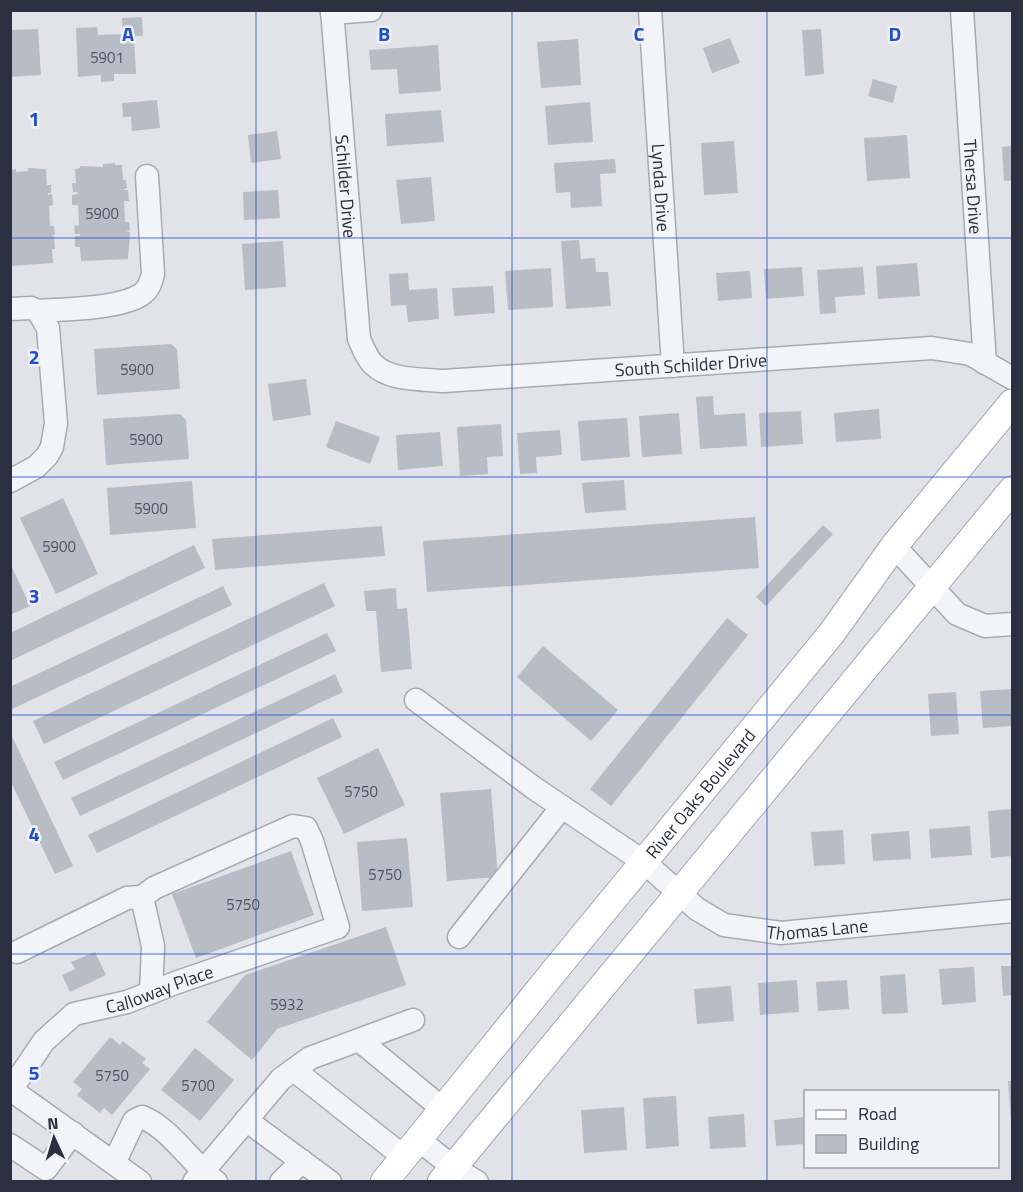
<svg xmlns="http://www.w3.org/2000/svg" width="1023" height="1192" viewBox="0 0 1023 1192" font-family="'Titillium Web',sans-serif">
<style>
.building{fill:#b8bcc5}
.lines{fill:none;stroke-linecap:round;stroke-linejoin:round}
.minor-casing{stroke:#a6aab3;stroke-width:25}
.major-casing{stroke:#a1a7b4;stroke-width:29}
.minor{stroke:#f3f4f7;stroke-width:22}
.major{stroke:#fff;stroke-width:27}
.grid{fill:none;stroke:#1d4ed8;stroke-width:1.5;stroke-opacity:0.55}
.labels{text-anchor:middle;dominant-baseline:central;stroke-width:5;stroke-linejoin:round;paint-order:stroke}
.number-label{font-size:15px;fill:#4e5361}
.street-label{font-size:18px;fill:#2a3040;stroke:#f0f2f6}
.grid-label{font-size:20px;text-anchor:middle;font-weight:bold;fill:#1d4ed8;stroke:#f0f2f6;stroke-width:5;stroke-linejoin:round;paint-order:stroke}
</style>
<rect width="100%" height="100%" fill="#e1e3e9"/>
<!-- building -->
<g class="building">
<polygon points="142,17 143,36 134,36 136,74 114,74 114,81 101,82 101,75 78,77 76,28 97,27 98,35 123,34 122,18"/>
<polygon points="38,29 41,75 10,77 10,30"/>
<polygon points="821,29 824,74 805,76 802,30"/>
<polygon points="730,38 740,63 712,73 703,48"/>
<polygon points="578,39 581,85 541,88 537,42"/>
<polygon points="438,45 441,91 399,94 397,69 371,70 369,50"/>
<polygon points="873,79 897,86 893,103 868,96"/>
<polygon points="157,100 160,128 132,131 131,117 123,117 122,103"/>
<polygon points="590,102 593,142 548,145 545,106"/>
<polygon points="441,110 444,142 387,146 385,114"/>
<polygon points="277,131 281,159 251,163 248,135"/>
<polygon points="907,135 910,178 867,181 864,138"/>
<polygon points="734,141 738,193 704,195 701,143"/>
<polygon points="1012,146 1012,181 1004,181 1002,147"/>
<polygon points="615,159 616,173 600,174 602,206 571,208 570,192 556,193 554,163"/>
<polygon points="115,163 115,165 122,165 123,180 126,180 127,188 123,190 128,190 129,201 124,201 125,222 129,222 130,230 126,231 130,232 128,259 81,261 80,247 75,247 75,236 80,236 80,234 75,234 74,226 79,225 78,205 72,205 72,195 78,194 77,192 73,192 72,183 76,183 75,169 80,168 80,166 103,167 103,164"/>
<polygon points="28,168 46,169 47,185 51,185 51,193 48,193 48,195 52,194 53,205 49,206 50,226 54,226 55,235 51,235 54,236 55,249 52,249 53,263 10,266 10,170 16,169 16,172 28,171"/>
<polygon points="431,177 435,221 401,224 396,180"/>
<polygon points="278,190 280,218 244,220 243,192"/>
<polygon points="579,240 581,259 595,258 596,272 608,272 611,306 566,309 561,241"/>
<polygon points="283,241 286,287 245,290 242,244"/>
<polygon points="917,263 920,296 878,299 876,266"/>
<polygon points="802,267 804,296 766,299 764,269"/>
<polygon points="863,267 865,295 835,297 836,313 820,314 817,270"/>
<polygon points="551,268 553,307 508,310 505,271"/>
<polygon points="750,271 752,298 718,301 716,273"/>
<polygon points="408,273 409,290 437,288 439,319 408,322 406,305 391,306 389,274"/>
<polygon points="493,286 495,313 454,316 452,288"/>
<polygon points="171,344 177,349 180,389 97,395 94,349"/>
<polygon points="306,379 311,415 273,421 268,384"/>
<polygon points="713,396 714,415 745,413 747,446 700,449 696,397"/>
<polygon points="879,409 881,439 836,442 834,413"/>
<polygon points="801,411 803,444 761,447 759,413"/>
<polygon points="679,413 682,454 642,457 639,416"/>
<polygon points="180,414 186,420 189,459 106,465 103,419"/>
<polygon points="627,418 630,457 581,461 578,421"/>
<polygon points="336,421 380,437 370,464 326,447"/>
<polygon points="501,424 503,456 487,457 488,474 460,476 457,427"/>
<polygon points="560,430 562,455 536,457 537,473 520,474 517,433"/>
<polygon points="440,432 443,466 398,470 396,435"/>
<polygon points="624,480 626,510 585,513 582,483"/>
<polygon points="192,481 196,528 110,535 107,488"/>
<polygon points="63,498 98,574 56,594 20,518"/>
<polygon points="755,517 759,568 427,592 423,541"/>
<polygon points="823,525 833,534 766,606 756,597"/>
<polygon points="382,526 385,556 215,570 212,539"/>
<polygon points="194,545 205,568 10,661 10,633"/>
<polygon points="10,563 30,606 10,615"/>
<polygon points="324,583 335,606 44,744 33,721"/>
<polygon points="223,586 232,605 10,710 10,687"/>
<polygon points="396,588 397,609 407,608 412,669 381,672 376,611 366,611 364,591"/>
<polygon points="727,618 748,635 611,806 590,789"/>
<polygon points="327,633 336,651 63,780 54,762"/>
<polygon points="543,646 618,710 591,741 517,677"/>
<polygon points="335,674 343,692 80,816 71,798"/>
<polygon points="1012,689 1012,726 983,728 980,691"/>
<polygon points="956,692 959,734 931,736 928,694"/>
<polygon points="333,718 342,737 97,853 88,835"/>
<polygon points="10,732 73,866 55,874 10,780"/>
<polygon points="378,748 405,805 344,834 317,778"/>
<polygon points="491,789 498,877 447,881 440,793"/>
<polygon points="1012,809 1012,856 991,858 988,811"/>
<polygon points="970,826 972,855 931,858 929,829"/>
<polygon points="843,830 845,864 814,866 811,832"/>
<polygon points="909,831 911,859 873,861 871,834"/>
<polygon points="407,838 413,907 362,911 357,842"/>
<polygon points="291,851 314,915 196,958 172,894"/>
<polygon points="386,927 406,985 277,1029 252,1060 207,1022 245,975"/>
<polygon points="95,952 106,975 70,992 62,975 75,969 71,962"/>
<polygon points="1001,966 1012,966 1012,995 1003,996"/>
<polygon points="974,967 976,1002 942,1005 939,969"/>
<polygon points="905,974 908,1013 882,1014 880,976"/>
<polygon points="797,980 799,1012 760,1015 758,983"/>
<polygon points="847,980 849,1009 818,1011 816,982"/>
<polygon points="731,986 734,1021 697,1024 694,989"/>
<polygon points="110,1037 120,1045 123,1041 146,1059 142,1063 150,1069 112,1115 104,1108 100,1113 77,1095 82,1089 73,1082"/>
<polygon points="195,1048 234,1080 200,1121 161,1090"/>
<polygon points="1008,1081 1012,1081 1012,1124 1011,1124"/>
<polygon points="676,1096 679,1146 646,1149 643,1098"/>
<polygon points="624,1107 627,1150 584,1153 581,1110"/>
<polygon points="744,1114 746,1147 710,1149 708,1117"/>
<polygon points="806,1117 806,1144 776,1146 774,1120"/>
</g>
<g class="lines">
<!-- minor casing -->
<g class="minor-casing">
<g id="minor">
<path id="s1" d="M332 10 359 339C363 347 366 357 373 364 389 381 422 379 444 381L932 348 970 354 1012 378"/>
<path id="s2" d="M650 10 673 366"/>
<path id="s3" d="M962 10 985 363"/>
<polyline points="332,13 371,10"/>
<polyline points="10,309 31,308 38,311 48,328 56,423 52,447 47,456 36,467 10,481"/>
<path d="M38 311C64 309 121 309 142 294 149 289 151 282 153 274L147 176"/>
<polyline points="894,546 957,614 985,626 1012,624"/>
<path id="s4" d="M416 700 534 788 644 862 697 909 724 925 781 933 1012 911"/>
<polyline points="459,937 562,807"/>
<polyline points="17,952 127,898 142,897 153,946 151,992"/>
<polyline points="359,1040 443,1109"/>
<polyline points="294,1070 404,1157"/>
<polyline points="10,1089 140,1182"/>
<path id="s5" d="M10 1091 44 1041 74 1014 127 1002 175 983 338 927 312 841 306 828 293 826 154 888 142 897"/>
<polyline points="246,1120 330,1182"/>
<polyline points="419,1140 453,1167 477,1182"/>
<polyline points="10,1145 46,1169 73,1133"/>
<path d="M114 1163 134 1121 142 1117C170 1128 191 1163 216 1182"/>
<polyline points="194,1182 281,1079 310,1058 413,1020"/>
<polyline points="281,1182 302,1161"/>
</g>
</g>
<!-- major casing -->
<g class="major-casing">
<g id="major">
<path id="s6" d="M384 1182 560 964 831 634 894 546 1012 403"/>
<polyline points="441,1182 1012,490"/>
</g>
</g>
<!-- minor -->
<use href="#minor" class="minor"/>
<!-- major -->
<use href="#major" class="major"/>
</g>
<!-- grid -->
<path class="grid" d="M256 10V1182M512 10V1182M767 10V1182M10 238H1012M10 477H1012M10 715H1012M10 954H1012"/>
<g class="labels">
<!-- number labels -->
<g class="number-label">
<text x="107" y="57">5901</text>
<text x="102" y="213">5900</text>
<text x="137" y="369">5900</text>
<text x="146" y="439">5900</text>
<text x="151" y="508">5900</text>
<text x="59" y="546">5900</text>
<text x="361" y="791">5750</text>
<text x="385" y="874">5750</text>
<text x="243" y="904">5750</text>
<text x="287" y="1004">5932</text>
<text x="112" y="1075">5750</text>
<text x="198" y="1085">5700</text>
</g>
<!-- street labels -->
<g class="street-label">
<text stroke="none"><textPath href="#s1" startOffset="177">Schilder Drive</textPath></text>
<text stroke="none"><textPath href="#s3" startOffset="177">Thersa Drive</textPath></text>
<text stroke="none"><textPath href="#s2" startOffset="178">Lynda Drive</textPath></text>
<text stroke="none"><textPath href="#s1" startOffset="681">South Schilder Drive</textPath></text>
<text stroke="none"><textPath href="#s6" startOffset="501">River Oaks Boulevard</textPath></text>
<text stroke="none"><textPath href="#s4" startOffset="476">Thomas Lane</textPath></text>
<text stroke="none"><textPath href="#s5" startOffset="190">Calloway Place</textPath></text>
</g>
</g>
<g class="grid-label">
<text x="128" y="41">A</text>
<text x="384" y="41">B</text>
<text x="639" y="41">C</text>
<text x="895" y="41">D</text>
<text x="34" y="126">1</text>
<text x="34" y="364">2</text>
<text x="34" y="603">3</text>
<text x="34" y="841">4</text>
<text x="34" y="1080">5</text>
</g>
<!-- border -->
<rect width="1023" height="1192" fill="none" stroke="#2a3040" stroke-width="24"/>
<!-- legend -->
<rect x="804" y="1090" width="195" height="78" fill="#f0f2f6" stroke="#a1a4ad" stroke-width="1.5"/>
<rect x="816" y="1110" width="30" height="9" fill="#ffffff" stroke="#a1a4ad" stroke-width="1.5"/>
<text x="858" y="1120" font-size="18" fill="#2a3040">Road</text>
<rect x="816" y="1135" width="30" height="18" fill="#b8bcc5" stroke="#a1a4ad" stroke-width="1.5"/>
<text x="858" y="1150" font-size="18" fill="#2a3040">Building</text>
<!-- north arrow -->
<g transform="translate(54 1138) rotate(356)" stroke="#f0f2f6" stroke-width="4.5" paint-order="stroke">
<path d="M0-4.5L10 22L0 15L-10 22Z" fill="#2a3040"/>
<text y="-9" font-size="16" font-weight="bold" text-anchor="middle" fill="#2a3040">N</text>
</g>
</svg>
